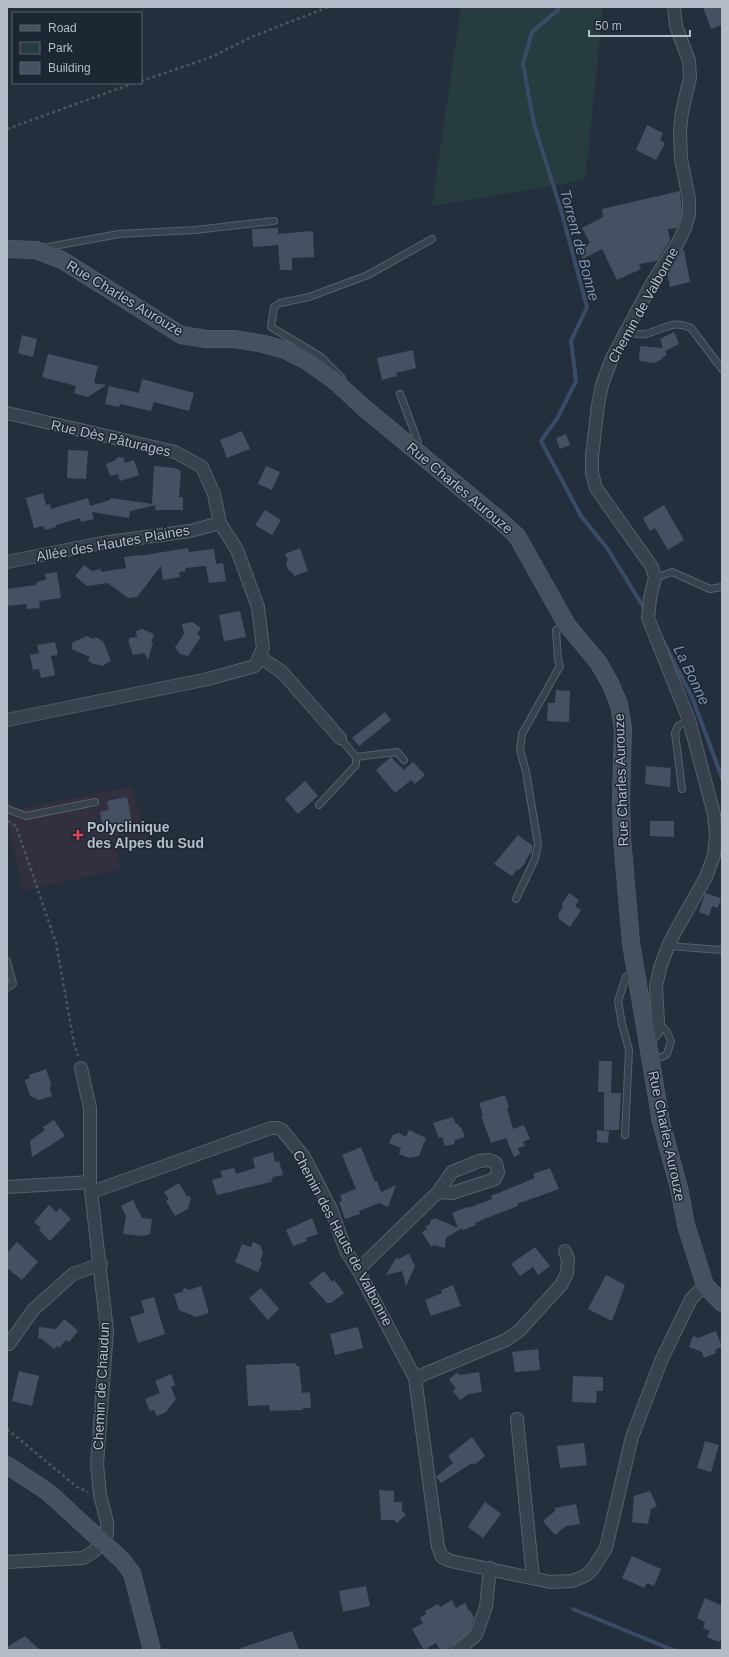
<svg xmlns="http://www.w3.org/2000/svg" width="729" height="1657" viewBox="0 0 729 1657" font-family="Helvetica,sans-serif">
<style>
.medical{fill:#32303f}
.green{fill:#263c3f}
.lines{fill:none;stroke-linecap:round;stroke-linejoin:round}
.stream{stroke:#394c67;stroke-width:4}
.building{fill:#455162}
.lane-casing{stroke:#565f6c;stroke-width:8}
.street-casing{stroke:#565f6c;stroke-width:14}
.secondary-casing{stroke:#565f6c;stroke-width:18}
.path{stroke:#44595c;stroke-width:2.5;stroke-dasharray:3 3;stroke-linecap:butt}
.lane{stroke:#38414e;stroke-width:6}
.street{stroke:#38414e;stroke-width:12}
.secondary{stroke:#465061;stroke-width:17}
.health-dot{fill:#e0444e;stroke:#1d2633;stroke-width:1.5}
.labels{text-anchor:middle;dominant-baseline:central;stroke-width:3;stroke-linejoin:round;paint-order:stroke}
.street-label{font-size:14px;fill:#b4bcc9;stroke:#1d2633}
.poi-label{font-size:14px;font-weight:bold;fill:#b4bcc9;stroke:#1d2633;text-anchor:start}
.water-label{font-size:15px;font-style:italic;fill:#7c92b1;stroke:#1d2633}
</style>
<rect width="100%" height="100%" fill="#242f3e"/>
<!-- medical -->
<polygon class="medical" points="132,786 148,843 116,850 121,869 23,891 9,827 7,826 7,800 20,809"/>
<!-- green -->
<polygon class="green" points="461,7 603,7 585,180 432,206"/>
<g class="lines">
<!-- stream -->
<g class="stream">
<polyline points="558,7 558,10 532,32 523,64 534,124 561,210 587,307 571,341 576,381 558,417 541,441 581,516 607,548 646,611"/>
<polyline points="663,641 692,697 722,778"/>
<polyline points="573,1609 673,1650"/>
</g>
</g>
<!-- building -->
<g class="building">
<polygon points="703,7 722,7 722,25 711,29"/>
<polygon points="647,125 663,133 660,140 665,143 656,160 636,150"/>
<polygon points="680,191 682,213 677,228 668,229 670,240 657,261 639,264 641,269 617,280 602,249 583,259 578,249 590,243 582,228 603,217 602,209"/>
<polygon points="278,228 278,234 313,231 314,257 292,258 292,270 280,270 278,245 253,247 252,229"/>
<polygon points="682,250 684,250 690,282 670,287 667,273"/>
<polygon points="674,332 679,344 665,351 667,355 662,358 662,359 654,363 639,361 640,346 663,348 660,339"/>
<polygon points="22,335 37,339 33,357 18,353"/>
<polygon points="413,350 416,368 396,373 397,376 382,380 377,358"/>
<polygon points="48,354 98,366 94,383 106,385 88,397 74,393 76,386 42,377"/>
<polygon points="142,379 194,393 189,411 154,402 151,411 120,404 119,407 105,404 109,386 139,393"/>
<polygon points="242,431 250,449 227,458 220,440"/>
<polygon points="566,434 570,445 560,449 556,438"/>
<polygon points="68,450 88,451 86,479 67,478"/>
<polygon points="118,457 124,458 125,463 134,460 139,475 120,481 118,474 110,476 106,464 114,461"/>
<polygon points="154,466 175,468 181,471 179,497 183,497 183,510 155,510 156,505 130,511 129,518 92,512 94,519 81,522 80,518 56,525 56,527 45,530 44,526 34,528 26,498 43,493 46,505 50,504 51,509 88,498 90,506 110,500 111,498 152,504"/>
<polygon points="266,466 280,472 272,490 258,484"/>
<polygon points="664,505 684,540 668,550 655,528 650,531 643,518"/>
<polygon points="265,510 281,520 272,535 255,525"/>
<polygon points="188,548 189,552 214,549 216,564 223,563 226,581 209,583 206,566 185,568 186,571 179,572 180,577 163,580 161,566 137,597 128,598 108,583 87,586 75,576 84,565 92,571 101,569 101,572 126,568 124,557 139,555 139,556"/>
<polygon points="300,548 308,571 294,576 292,572 288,570 286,564 288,560 285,554"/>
<polygon points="57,572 61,598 39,601 40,608 27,609 26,604 7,606 7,589 35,585 39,581 46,580 45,574"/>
<polygon points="240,611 246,637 224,641 219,615"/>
<polygon points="192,622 201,628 197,634 201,637 188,656 180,654 175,647 184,634 182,624"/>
<polygon points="142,629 154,634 151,642 153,643 148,660 144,653 133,655 129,643 129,638 137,637 136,631"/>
<polygon points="87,636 94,639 95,637 103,641 111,661 105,664 104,666 93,664 88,660 90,657 71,649 73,642"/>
<polygon points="55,642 58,655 51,656 55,675 41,678 39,669 33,670 30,655 39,653 37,645"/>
<polygon points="556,690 570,691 569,722 547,721 548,703 555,703"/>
<polygon points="385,712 391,720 359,746 352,738"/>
<polygon points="391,757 404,770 413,762 425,775 415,784 411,780 395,793 376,770"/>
<polygon points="646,766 671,768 670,787 645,784"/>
<polygon points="305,781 318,796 298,814 285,799"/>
<polygon points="127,797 132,822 127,829 113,833 111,827 103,829 100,812 109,810 107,801"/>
<polygon points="650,821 674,821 674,837 650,836"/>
<polygon points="518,835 532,845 532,851 525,861 526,862 519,870 518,869 512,876 494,864"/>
<polygon points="569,893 579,900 575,906 581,910 570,927 559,919 558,914 563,907 562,904"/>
<polygon points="705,893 721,898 718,908 712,906 709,916 699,912"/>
<polygon points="599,1061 612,1061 611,1093 621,1093 619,1130 604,1130 604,1092 598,1092"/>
<polygon points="46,1069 51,1084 50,1089 52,1096 39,1100 30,1096 25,1080 30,1078 29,1075"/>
<polygon points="505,1095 509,1107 507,1108 513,1129 524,1125 530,1139 523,1142 525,1146 518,1148 520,1154 514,1157 506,1138 491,1143 481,1116 483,1115 479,1103"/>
<polygon points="453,1117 456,1124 458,1124 460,1128 461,1127 465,1137 455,1140 454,1144 445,1146 442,1137 439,1138 433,1123"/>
<polygon points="54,1120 65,1136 32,1157 30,1141 45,1130 43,1127"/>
<polygon points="409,1130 426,1138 419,1156 410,1158 399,1154 401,1148 389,1143 393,1135 399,1133 406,1137"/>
<polygon points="597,1130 609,1131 608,1143 597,1142"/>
<polygon points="361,1147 375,1182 377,1181 381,1192 396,1185 388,1207 379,1203 359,1211 360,1214 345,1219 339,1202 342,1201 340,1195 356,1189 342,1155"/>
<polygon points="273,1152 275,1162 279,1161 283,1175 273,1177 271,1182 217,1195 212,1180 222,1177 221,1171 234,1168 236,1174 255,1168 253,1158"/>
<polygon points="550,1168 559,1189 517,1204 518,1206 484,1219 475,1223 476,1225 463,1230 462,1228 446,1238 445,1248 434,1245 431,1247 422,1232 427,1229 425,1227 430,1224 430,1221 435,1218 458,1228 452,1213 467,1207 468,1208 492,1199 491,1196 535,1178 533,1174"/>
<polygon points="179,1183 187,1196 191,1197 188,1209 175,1216 166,1201 169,1199 164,1192"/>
<polygon points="133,1200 142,1218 152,1219 150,1234 143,1236 123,1234 126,1216 121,1206"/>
<polygon points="49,1205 56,1212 60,1208 71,1219 50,1241 39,1230 41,1228 34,1222"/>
<polygon points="312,1218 318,1234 306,1238 307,1241 293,1246 286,1230"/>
<polygon points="17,1242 38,1262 22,1280 7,1268 7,1253"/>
<polygon points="253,1242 260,1245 263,1253 260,1261 262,1263 258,1272 235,1262 242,1244 251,1247"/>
<polygon points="535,1247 550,1266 538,1275 533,1267 520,1276 511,1264"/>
<polygon points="409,1254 415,1266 406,1286 402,1271 386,1275 396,1258 398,1259"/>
<polygon points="324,1271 332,1282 334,1280 344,1293 331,1303 327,1303 309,1283"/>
<polygon points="606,1275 625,1285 612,1321 588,1309"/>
<polygon points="453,1285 461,1306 431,1316 425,1300 442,1293 441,1290"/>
<polygon points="201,1286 209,1313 196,1317 179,1310 174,1294 182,1292 184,1288 189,1290"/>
<polygon points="261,1288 279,1309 268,1320 249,1298"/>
<polygon points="154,1297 165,1334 138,1343 130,1317 145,1313 141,1301"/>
<polygon points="64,1319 78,1331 69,1342 66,1340 59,1348 57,1346 54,1349 42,1339 38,1338 39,1327 56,1329"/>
<polygon points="358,1327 363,1348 335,1355 330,1334"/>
<polygon points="716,1331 722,1347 715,1350 716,1353 704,1358 702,1352 689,1347 693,1336 698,1338"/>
<polygon points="538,1349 540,1370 515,1372 512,1352"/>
<polygon points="296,1363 296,1366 299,1366 302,1393 310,1392 311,1408 303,1408 303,1410 270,1411 269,1405 248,1406 246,1365"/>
<polygon points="19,1371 39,1376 32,1406 12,1401"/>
<polygon points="479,1372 482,1392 469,1394 460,1400 453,1391 456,1389 449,1379 457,1373 460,1375"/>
<polygon points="171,1374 175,1385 171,1387 176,1399 166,1412 157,1416 154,1410 150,1411 145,1399 160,1393 155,1381"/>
<polygon points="573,1376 603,1377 603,1391 597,1391 596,1403 572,1402"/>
<polygon points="472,1437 485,1456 474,1465 472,1463 441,1483 436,1477 453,1463 448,1456"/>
<polygon points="705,1441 719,1445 711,1472 697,1468"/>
<polygon points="584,1443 587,1465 560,1468 557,1446"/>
<polygon points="379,1490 394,1491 394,1502 402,1502 402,1511 406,1515 397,1523 394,1520 381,1520"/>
<polygon points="650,1491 657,1506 651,1509 648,1524 632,1522 634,1496"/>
<polygon points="485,1502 501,1514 483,1538 468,1527"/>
<polygon points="576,1504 580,1524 566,1526 555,1535 543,1521 555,1511 555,1508"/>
<polygon points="632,1556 661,1569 654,1586 647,1583 644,1588 622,1578"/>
<polygon points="366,1586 370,1606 343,1612 339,1591"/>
<polygon points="705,1598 722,1606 722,1636 719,1642 707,1637 710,1631 703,1628 705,1622 697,1618"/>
<polygon points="452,1600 456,1608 465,1603 469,1611 470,1610 474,1618 470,1631 451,1647 445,1650 440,1650 436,1643 424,1650 412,1629 423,1623 420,1618 426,1614 425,1611 438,1604 440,1607"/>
<polygon points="292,1631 299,1650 242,1650 241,1648"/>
<polygon points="25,1636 40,1650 7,1650 7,1647"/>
</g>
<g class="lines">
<!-- lane casing -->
<g class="lane-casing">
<g id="lane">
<polyline points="43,248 119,234 195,230 274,221"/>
<path d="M626 333C632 333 639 335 645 334 664 330 671 319 691 328L722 369"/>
<polyline points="342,378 321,357 271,327 274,307 280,303 309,297 368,275 432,239"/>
<polyline points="400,394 418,442 416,447"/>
<polyline points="655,578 672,572 710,589 722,587"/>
<polyline points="356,757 397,752 404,760"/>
<polyline points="682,789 675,733 678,726 689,720"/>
<polyline points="319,805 356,765 356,757 340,738"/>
<polyline points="7,809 26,816 95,802"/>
<polyline points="516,899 535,859 538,844 526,772 520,750 522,734 560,666 558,660 556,630 565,626"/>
<polyline points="668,946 722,950"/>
<polyline points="7,961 13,984 7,988"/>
<polyline points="652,1058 662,1057 667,1054 671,1041 667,1032 658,1022"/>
<polyline points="625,1135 629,1050 622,1024 618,1001 626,977 635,973"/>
</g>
</g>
<!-- street casing -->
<g class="street-casing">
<g id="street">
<polyline points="7,413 175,452 202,467 214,494 220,523 237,550 258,607 263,648 255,666 208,679 7,720"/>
<polyline points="7,562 102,543 190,531 220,523"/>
<polyline points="260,657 282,672 340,738"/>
<polyline points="648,1040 656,1032 658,1022 656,987 660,968 668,946 675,932 706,877 714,855 716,836 714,814 689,720 648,618 650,598 655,578 652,567 596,488 592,473 592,456 598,405 602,385 612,358 652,283 679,241 685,228 689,214 689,199 681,159 680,130 682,112 690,78 689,61 676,26 674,7"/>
<polyline points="7,1187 90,1182"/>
<polyline points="92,1192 271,1128 277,1128 282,1130 304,1157 331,1209 346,1251 358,1270 415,1378 438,1547 442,1557 451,1561 550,1582 572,1581 585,1576 592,1570 606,1548 632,1437 661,1361 691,1299 705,1285"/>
<polyline points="358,1270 438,1192 452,1193 495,1179 498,1172 496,1163 489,1160 479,1161 452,1172 438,1192"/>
<polyline points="9,1344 33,1310 73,1274 101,1264"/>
<polyline points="415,1378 506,1340 519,1331 561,1285 567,1273 568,1259 565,1251"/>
<polyline points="517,1419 533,1578"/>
<polyline points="7,1562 83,1558 93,1552 103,1542 107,1533 107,1522 100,1495 97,1464 107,1331 90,1182 90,1108 81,1068"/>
<polyline points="458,1650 476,1635 486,1607 490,1568"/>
</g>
</g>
<!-- secondary casing -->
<g class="secondary-casing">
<g id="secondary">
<polyline points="7,249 36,250 62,260 181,335 206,339 235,339 264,344 285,350 307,361 336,382 363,407 503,523 517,536 567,625 598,662 610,683 619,704 623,729 621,800 622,838 631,943 661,1122 679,1188 686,1225 705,1285 722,1303"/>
<polyline points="7,1465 48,1492 122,1560 132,1573 152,1650"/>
</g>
</g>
<!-- path -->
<g class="path">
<polyline points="141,81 209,58 254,36 328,7"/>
<polyline points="7,129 134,83"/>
<polyline points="8,821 16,826 56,943 74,1043 78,1056"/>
<polyline points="7,1429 77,1487 88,1492"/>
</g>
<!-- lane -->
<use href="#lane" class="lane"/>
<!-- street -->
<use href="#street" class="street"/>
<!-- secondary -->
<use href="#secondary" class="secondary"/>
</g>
<!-- markers -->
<path class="health-dot" d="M76 829h4v4h4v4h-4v4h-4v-4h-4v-4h4z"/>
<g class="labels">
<!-- street labels -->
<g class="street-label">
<text transform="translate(125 298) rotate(31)">Rue Charles Aurouze</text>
<text transform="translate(643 305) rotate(-61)">Chemin de Valbonne</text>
<text transform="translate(111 438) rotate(13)">Rue Dès Pâturages</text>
<text transform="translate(460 488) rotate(40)">Rue Charles Aurouze</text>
<text transform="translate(113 543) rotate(-10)">Allée des Hautes Plaines</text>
<text transform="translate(621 780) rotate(-92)">Rue Charles Aurouze</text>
<text transform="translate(667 1136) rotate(78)">Rue Charles Aurouze</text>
<text transform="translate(343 1238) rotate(62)">Chemin des Hauts de Valbonne</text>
<text transform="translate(101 1386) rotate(-87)">Chemin de Chaudun</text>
</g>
<!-- poi labels -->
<g class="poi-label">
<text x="87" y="827">Polyclinique<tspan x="87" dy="16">des Alpes du Sud</tspan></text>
</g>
<!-- water labels -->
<g class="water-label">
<text transform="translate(580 245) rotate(75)">Torrent de Bonne</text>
<text transform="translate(692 675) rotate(64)">La Bonne</text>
</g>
</g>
<!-- border -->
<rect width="729" height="1657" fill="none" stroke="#b4bcc9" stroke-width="16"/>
<!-- legend -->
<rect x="12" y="12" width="130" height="72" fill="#1d2633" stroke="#59626f"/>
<rect x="20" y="25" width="20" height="6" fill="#465061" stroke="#59626f"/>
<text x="48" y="32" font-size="12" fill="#b4bcc9">Road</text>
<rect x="20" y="42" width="20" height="12" fill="#263c3f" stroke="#59626f"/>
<text x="48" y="52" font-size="12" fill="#b4bcc9">Park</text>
<rect x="20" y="62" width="20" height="12" fill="#455162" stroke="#59626f"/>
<text x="48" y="72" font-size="12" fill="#b4bcc9">Building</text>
<!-- scale -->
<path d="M589 30v6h101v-6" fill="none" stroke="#b4bcc9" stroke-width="2"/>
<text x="595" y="30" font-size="12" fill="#b4bcc9" stroke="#1d2633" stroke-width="3" paint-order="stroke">50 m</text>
</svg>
